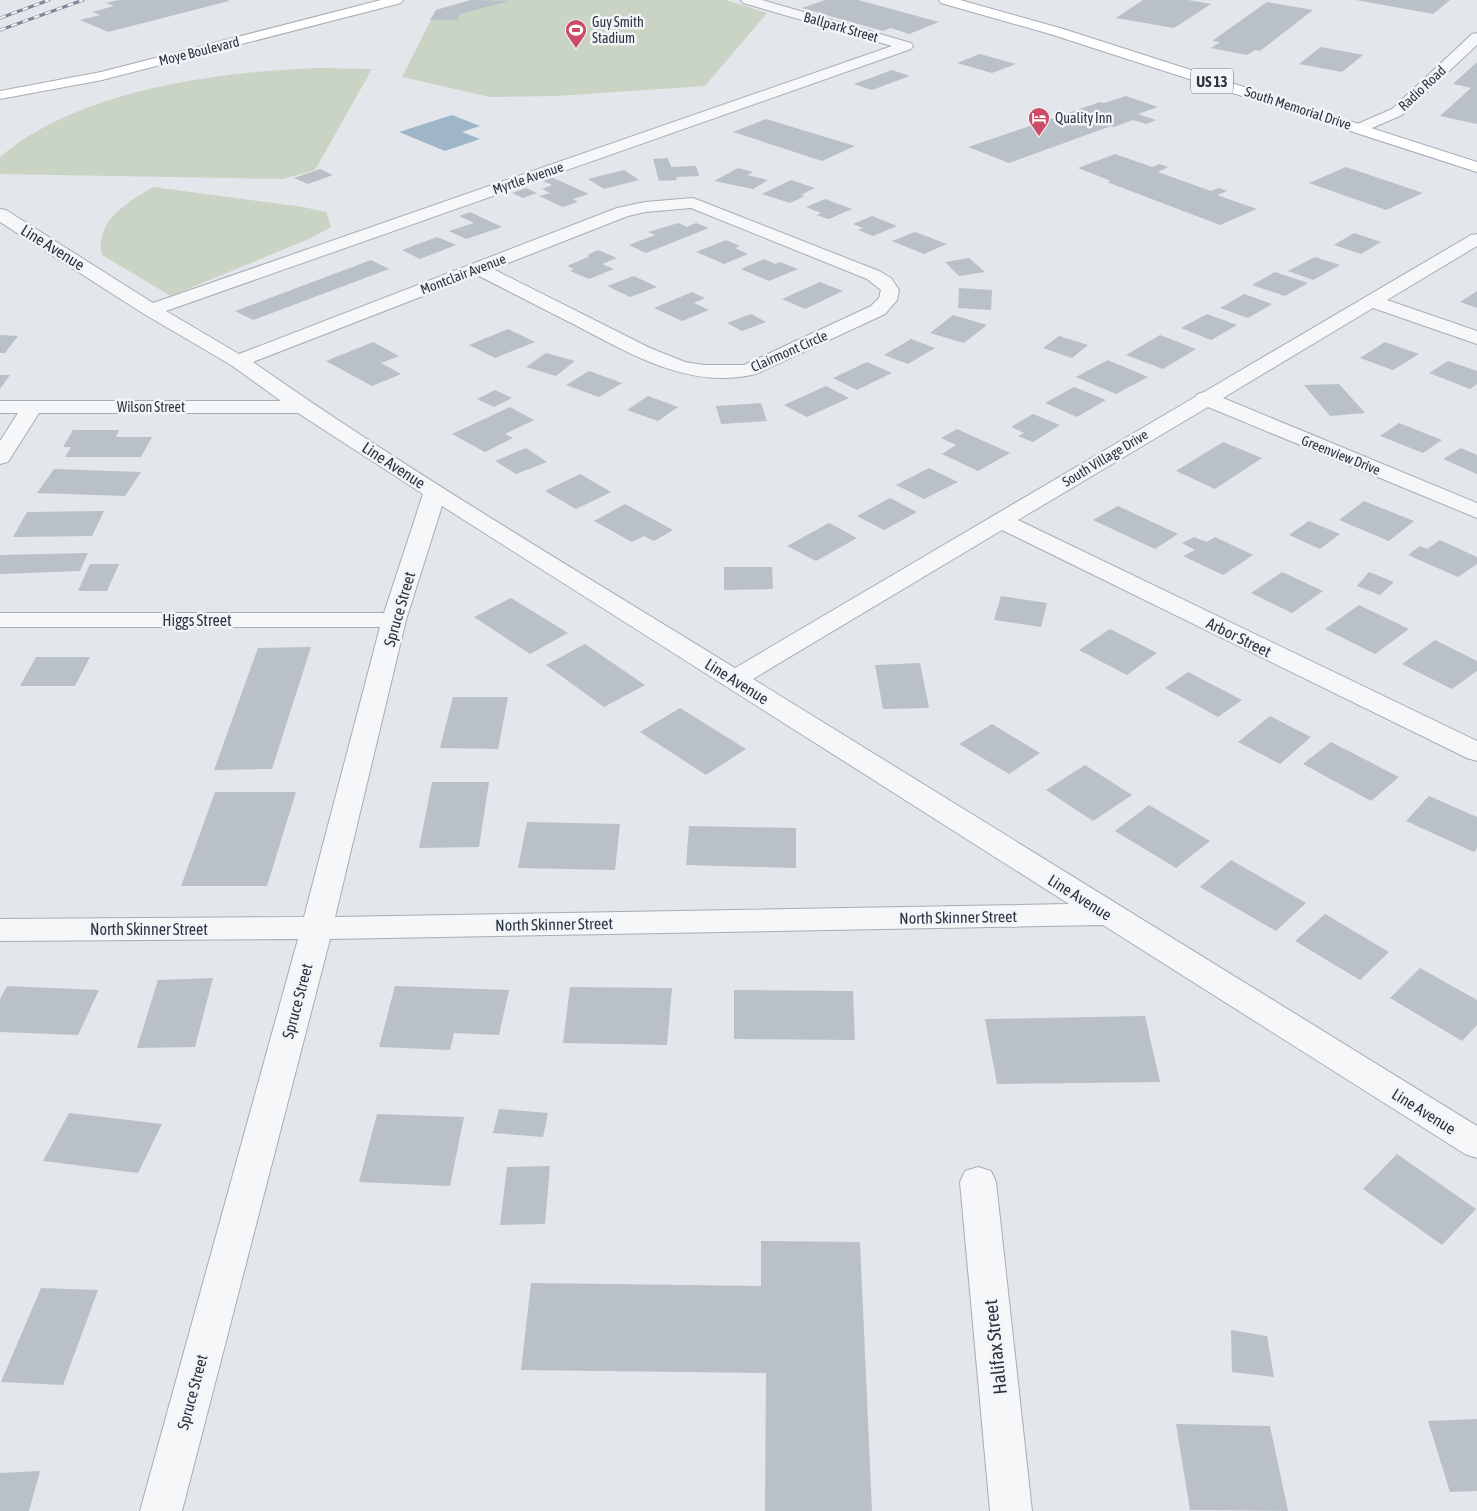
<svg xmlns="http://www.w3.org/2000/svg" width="1477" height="1511" viewBox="0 0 1477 1511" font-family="'Asap Condensed',sans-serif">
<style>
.green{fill:#c9d4c4}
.water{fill:#9fb6c9}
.building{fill:#bac0c7}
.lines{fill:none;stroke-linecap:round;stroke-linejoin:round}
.street-casing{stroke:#a8adb4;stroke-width:2}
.secondary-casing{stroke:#a8adb4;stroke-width:2}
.primary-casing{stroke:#a2abb6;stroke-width:2}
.street{fill:#f5f7f9;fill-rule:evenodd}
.secondary{fill:#fff;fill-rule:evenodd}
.primary{fill:#fff;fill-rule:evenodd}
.rail-casing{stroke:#7c8694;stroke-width:3}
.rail{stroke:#f2f5f8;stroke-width:2;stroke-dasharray:6;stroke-linecap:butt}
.labels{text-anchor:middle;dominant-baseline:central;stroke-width:5;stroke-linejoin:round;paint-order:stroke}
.far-poi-label{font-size:14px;fill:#2b3542;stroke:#f2f5f8;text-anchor:start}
.far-street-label{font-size:14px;fill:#2b3542;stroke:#f2f5f8}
.shield{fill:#f2f5f8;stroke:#676f79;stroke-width:1}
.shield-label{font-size:15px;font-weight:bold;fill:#2b3542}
.street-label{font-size:16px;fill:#2b3542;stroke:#f2f5f8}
.near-street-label{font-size:19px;fill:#2b3542;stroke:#f2f5f8}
</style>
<rect width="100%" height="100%" fill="#e3e6ea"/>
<!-- green -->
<g class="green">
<polygon points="471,0 726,0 767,13 705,86 556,96 490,97 402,77 436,10"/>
<path d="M317 68 372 69 315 170 283 179 0 174V157C78 90 217 72 317 68Z"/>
<path d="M153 187 303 207 326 212 331 227 311 238 171 296 102 255C94 221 128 202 153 187Z"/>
</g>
<!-- water -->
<polygon class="water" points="452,115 480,126 462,132 480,139 445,151 399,132"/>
<!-- building -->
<g class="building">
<polygon points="119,0 229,0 229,1 108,32 80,20 100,15 92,12 114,6 106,3"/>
<polygon points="471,0 510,1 460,14 457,20 430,20 436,10"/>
<polygon points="825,0 858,0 939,22 909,34 891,28 883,31 802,8"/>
<polygon points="1143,0 1188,0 1211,4 1174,28 1116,18"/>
<polygon points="1356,0 1450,0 1433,14"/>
<polygon points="1267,2 1313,10 1260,51 1255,50 1247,55 1211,48 1220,42 1212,41"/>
<polygon points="1321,47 1363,55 1342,72 1299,64"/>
<polygon points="980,54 1016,64 992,73 957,63"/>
<polygon points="1477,62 1477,124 1440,116 1471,88 1453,84"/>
<polygon points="892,70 910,76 872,90 854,84"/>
<polygon points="1126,96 1158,107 1138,114 1156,120 1146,124 1133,120 1114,127 1111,126 1009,163 968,147 1100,102 1104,103"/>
<polygon points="766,119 855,146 822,161 733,132"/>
<polygon points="1115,154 1152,167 1159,164 1168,167 1158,172 1211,191 1219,188 1227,191 1217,195 1257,209 1220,225 1107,182 1111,181 1078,168"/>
<polygon points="668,158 671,167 696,166 699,176 676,177 677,180 659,181 653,159"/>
<polygon points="1346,167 1423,193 1386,210 1309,183"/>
<polygon points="738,168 753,172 747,175 768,180 753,189 714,181"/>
<polygon points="320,169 333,175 308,184 294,178"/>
<polygon points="624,170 639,180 604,189 588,179"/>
<polygon points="551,177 589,194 573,199 578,202 563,207 539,196 550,193 542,189 552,185 541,180"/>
<polygon points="791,180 815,188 801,195 805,196 790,203 762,194"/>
<polygon points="526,188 537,193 523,198 512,193"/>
<polygon points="825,199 852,209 829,219 816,215 821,213 806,207"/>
<polygon points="470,212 502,227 466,239 449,231 474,223 459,216"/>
<polygon points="872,216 897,226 873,236 858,230 863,228 853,224"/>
<polygon points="678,223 687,227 696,223 709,228 646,253 629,245 655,235 648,232"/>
<polygon points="915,232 947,244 924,254 892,241"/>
<polygon points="1354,233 1381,242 1361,254 1334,245"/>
<polygon points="437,237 456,245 420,259 402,250"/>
<polygon points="726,240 740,246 735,248 748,254 724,264 696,252"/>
<polygon points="598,250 617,258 602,264 614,269 589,279 570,271 574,269 567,266 590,256 587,255"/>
<polygon points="1315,257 1340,265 1313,280 1288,271"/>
<polygon points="969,258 985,272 959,276 945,262"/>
<polygon points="764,259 775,264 780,262 798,269 769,281 741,269"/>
<polygon points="371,260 389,269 253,320 235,311"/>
<polygon points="1275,272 1308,283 1285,296 1252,285"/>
<polygon points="634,276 657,287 630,297 607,286"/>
<polygon points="820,282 843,291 805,309 782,299"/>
<polygon points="959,288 992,290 991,310 958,308"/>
<polygon points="1477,291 1477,308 1460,302"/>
<polygon points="692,292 705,298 694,303 709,310 682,321 654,308"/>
<polygon points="1244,294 1272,304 1248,318 1220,308"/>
<polygon points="751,314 766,322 742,331 727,323"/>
<polygon points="1207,314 1237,325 1211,340 1181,328"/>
<polygon points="953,315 987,325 964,343 930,333"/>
<polygon points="508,329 535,342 495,358 469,345"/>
<polygon points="0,335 18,336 5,353 0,353"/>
<polygon points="1160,335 1196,349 1163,369 1126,355"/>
<polygon points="1059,336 1088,345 1072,358 1043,348"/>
<polygon points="911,339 935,348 908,364 884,355"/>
<polygon points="373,342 399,356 381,363 401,374 372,386 326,361"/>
<polygon points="1385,342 1419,354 1393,370 1360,358"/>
<polygon points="546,353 575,361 556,376 526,367"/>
<polygon points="1108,360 1148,377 1116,394 1076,377"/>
<polygon points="1448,361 1477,371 1477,384 1470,389 1429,373"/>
<polygon points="867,362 892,373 857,390 833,378"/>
<polygon points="589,371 622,383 599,397 566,385"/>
<polygon points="0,375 10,375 0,389"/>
<polygon points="1339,384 1365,413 1330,416 1304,385"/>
<polygon points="826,386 849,398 807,417 784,405"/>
<polygon points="1074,387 1106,400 1077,417 1045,403"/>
<polygon points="495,390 512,398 494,407 477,399"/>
<polygon points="648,396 678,407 658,421 627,410"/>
<polygon points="761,403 767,421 721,424 716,406"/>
<polygon points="510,407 534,420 505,434 513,438 485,452 452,434"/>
<polygon points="1033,414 1060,425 1033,442 1018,436 1024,433 1011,427"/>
<polygon points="1399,423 1442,440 1423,453 1380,436"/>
<polygon points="957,429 1010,453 978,471 942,454 956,445 941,438"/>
<polygon points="73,430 119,430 116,437 152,437 141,457 65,457 71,447 63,447"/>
<polygon points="1223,442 1262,458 1215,489 1176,471"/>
<polygon points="526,448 547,462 516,474 495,461"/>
<polygon points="1461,448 1477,455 1477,474 1443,459"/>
<polygon points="929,468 958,482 924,499 896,485"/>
<polygon points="54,469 141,472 125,496 37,493"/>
<polygon points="580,474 611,492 576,509 545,491"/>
<polygon points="890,498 917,512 884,530 857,516"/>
<polygon points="1364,501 1414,521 1389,541 1339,520"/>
<polygon points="625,504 673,530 654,541 644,536 632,542 594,521"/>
<polygon points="1118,506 1178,534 1155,549 1093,520"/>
<polygon points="104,511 92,536 13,537 27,512"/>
<polygon points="1309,521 1340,534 1320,549 1289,535"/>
<polygon points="829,523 857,538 816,561 787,546"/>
<polygon points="1194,537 1207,542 1215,537 1253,555 1223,575 1183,556 1195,550 1182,543"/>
<polygon points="1440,540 1477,557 1477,564 1458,577 1408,555 1420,546 1427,549"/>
<polygon points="88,553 80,571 0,574 0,555"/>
<polygon points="90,564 119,564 107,591 78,591"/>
<polygon points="724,567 772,567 773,589 724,590"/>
<polygon points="1282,572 1323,591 1292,613 1251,593"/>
<polygon points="1369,572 1394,582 1380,595 1357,586"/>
<polygon points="1001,596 1047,603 1041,627 994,620"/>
<polygon points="511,598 568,633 530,654 474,617"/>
<polygon points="1359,605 1409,629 1375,654 1325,629"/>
<polygon points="1110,629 1157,653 1127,675 1079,650"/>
<polygon points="1435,640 1477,661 1477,671 1452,689 1402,664"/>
<polygon points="585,644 645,685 604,707 546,665"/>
<polygon points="311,647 272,769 214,770 258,648"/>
<polygon points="36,657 90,657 75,686 20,686"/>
<polygon points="920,663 929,708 883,709 875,665"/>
<polygon points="1188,672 1242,700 1218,717 1165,688"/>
<polygon points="453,697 508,697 498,749 440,748"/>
<polygon points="680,708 746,749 706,775 640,732"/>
<polygon points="1270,716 1311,737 1280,764 1238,742"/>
<polygon points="992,724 1040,753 1009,774 959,744"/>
<polygon points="1331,742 1399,777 1371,801 1303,764"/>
<polygon points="1085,765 1132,795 1093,821 1046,790"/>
<polygon points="432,782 489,782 479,847 419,848"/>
<polygon points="215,792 296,792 267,886 181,886"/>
<polygon points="1429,796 1477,817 1477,848 1474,852 1406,821"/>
<polygon points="1149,805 1210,841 1176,868 1115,831"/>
<polygon points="527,822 620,824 615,870 518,868"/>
<polygon points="689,826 796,828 796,868 686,865"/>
<polygon points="1231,860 1306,903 1276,931 1200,887"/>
<polygon points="1325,914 1389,952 1360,980 1295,941"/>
<polygon points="1420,968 1477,1000 1477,1025 1462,1041 1390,998"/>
<polygon points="213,978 195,1047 137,1048 158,980"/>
<polygon points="7,986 99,990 78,1035 0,1032 0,999"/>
<polygon points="395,986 509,990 499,1035 454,1033 450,1050 379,1047"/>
<polygon points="570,987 672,988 667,1045 563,1043"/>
<polygon points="734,990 853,991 855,1040 734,1039"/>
<polygon points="1145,1016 1160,1082 997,1084 985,1019"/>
<polygon points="499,1109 548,1113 543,1137 493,1133"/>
<polygon points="69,1113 162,1124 138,1173 43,1161"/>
<polygon points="377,1114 464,1117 450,1186 359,1182"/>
<polygon points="1397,1154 1476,1209 1442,1245 1363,1189"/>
<polygon points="550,1166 545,1224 500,1225 507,1167"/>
<polygon points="761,1241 860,1242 872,1511 765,1511 766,1373 521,1370 531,1283 761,1286"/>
<polygon points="41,1288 98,1290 63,1385 1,1382"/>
<polygon points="1231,1330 1267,1336 1274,1377 1232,1372"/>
<polygon points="1477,1419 1477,1491 1450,1492 1428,1421"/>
<polygon points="1176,1424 1270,1426 1288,1511 1190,1510"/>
<polygon points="40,1471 29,1511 0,1511 0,1473"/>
</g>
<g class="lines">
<!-- street casing -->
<g class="street-casing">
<g id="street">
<path d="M741 0H762L911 43 913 46 911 49 166 311 239 354 617 208 645 202 693 198 879 271 891 278 899 290 897 300 885 314 756 374C692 390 634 356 579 327 545 310 511 292 477 275L253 362C408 471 573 568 735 668L1195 397 1198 394 1204 392 1471 235 1477 234V246L1387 300 1477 331V344L1373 308 1223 398 1477 503V518L1208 407 1018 520 1477 741V761L1467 758 1002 530 753 679 1477 1126V1158L1465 1154 1103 925 330 939 182 1511H140L298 939 0 941V919L304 917 380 627H0V613H384L423 494 298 413H39L8 462 0 464V441L18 413H0V401H281L231 365 144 314 0 222V209L6 210 153 303 892 46 743 3ZM691 208 867 279 881 290 879 298 871 306 744 365H704L685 362 650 348 493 269 628 216 645 212ZM442 506 1069 904 335 917 406 620Z"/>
<polygon points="1477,33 1477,45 1402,115 1365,131 1355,131 1352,128 1355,125 1392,109 1472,34"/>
<polygon points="978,1167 991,1171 996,1182 1032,1511 990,1511 960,1182 965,1171"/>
</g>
</g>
<!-- secondary casing -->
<g class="secondary-casing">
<polygon id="secondary" points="381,0 403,0 401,3 102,80 0,99 0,91 101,72"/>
</g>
<!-- primary casing -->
<g class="primary-casing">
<polygon id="primary" points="939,0 960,0 1060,28 1477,162 1477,172 1050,34 941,3"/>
</g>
<!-- street -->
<use href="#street" class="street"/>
<!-- secondary -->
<use href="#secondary" class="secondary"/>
<!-- primary -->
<use href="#primary" class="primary"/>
<!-- rail casing -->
<g class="rail-casing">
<g id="rail">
<polyline points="0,18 49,0"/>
<polyline points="0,30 83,0"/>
</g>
</g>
<!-- rail -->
<use href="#rail" class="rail"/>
</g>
<!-- icons -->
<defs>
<g id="stadium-pin" transform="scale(1.125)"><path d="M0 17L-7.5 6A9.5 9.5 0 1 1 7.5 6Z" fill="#cb4c66" stroke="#f2f5f8"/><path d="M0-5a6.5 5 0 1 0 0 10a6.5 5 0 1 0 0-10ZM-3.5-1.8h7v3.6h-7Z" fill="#fff"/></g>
<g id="hotel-pin" transform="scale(1.125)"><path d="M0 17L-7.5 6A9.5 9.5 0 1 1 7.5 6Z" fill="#cb4c66" stroke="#f2f5f8"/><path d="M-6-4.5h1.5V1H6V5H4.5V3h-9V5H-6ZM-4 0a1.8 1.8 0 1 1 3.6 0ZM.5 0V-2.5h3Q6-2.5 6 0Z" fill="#fff"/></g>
</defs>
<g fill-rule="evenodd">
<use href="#stadium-pin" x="576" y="30"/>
<use href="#hotel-pin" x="1039" y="118"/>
</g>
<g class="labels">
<!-- far-poi labels -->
<g class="far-poi-label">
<text x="592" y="22">Guy Smith<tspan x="592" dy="16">Stadium</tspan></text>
<text x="1055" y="118">Quality Inn</text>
</g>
<!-- far-street labels -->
<g class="far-street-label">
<text transform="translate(841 27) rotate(16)">Ballpark Street</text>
<text transform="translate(199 51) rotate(-14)">Moye Boulevard</text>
<text transform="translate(1422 88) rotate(-43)">Radio Road</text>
<text transform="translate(1298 108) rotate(18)">South Memorial Drive</text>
<text transform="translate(528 178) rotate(-19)">Myrtle Avenue</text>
<text transform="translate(463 274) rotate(-21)">Montclair Avenue</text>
<text transform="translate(789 351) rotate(-24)">Clairmont Circle</text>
<text x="151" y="407">Wilson Street</text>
<text transform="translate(1341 455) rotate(22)">Greenview Drive</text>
<text transform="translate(1105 458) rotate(-31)">South Village Drive</text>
</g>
<!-- shield labels -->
<rect class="shield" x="1191" y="68.5" width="42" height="25" rx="4"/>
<g class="shield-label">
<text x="1212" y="81">US 13</text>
</g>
<!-- street labels -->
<g class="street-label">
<text transform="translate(53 247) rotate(32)">Line Avenue</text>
<text transform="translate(394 465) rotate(33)">Line Avenue</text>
<text transform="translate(399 609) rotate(-74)">Spruce Street</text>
<text x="197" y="620">Higgs Street</text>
<text transform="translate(1239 637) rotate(26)">Arbor Street</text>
<text transform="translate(737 681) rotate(32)">Line Avenue</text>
<text transform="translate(1080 897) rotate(32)">Line Avenue</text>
<text transform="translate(958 917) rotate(-1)">North Skinner Street</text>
<text transform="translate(554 924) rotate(-1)">North Skinner Street</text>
<text x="149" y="929">North Skinner Street</text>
<text transform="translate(297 1001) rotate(-75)">Spruce Street</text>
<text transform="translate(1424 1111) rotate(32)">Line Avenue</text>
<text transform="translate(192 1392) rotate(-75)">Spruce Street</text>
</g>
<!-- near-street labels -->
<g class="near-street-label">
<text transform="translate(995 1347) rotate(-96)">Halifax Street</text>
</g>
</g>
</svg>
